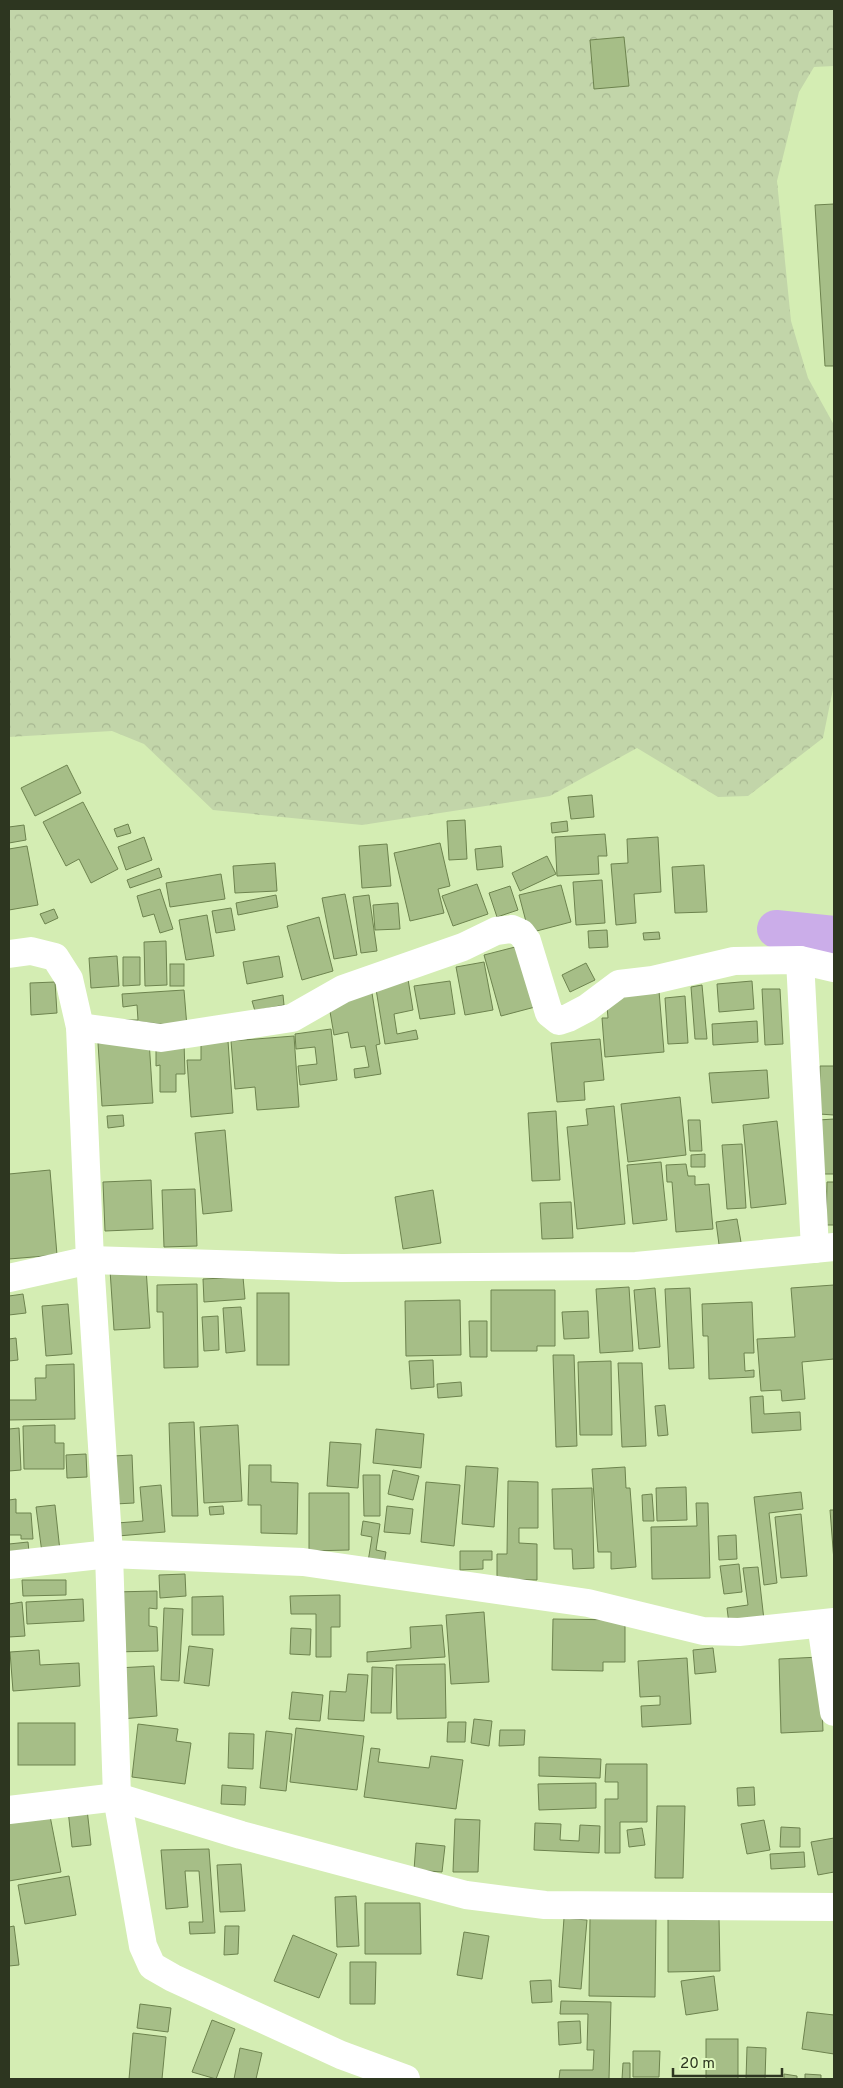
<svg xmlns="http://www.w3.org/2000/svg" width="843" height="2088" viewBox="0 0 843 2088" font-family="Overpass,sans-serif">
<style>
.forest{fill:url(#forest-crowns)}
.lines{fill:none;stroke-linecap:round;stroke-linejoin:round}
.canal{stroke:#cbade9;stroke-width:38}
.building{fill:#a6be87;stroke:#6d834e}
.minor{stroke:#fff;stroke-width:28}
</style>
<defs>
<pattern id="forest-crowns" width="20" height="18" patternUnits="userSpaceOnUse" patternTransform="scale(1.25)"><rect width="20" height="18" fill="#c2d5a9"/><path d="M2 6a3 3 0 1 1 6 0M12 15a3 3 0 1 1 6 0" fill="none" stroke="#a7b791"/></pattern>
</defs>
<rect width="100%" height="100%" fill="#d4edb3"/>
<!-- forest -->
<polygon class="forest" points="9,9 834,9 834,66 814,67 799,92 777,181 791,321 808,378 834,425 834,684 823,738 748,796 718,797 637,748 550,796 362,825 213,810 144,744 112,731 9,737"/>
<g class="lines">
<!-- canal -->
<polyline class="canal" points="776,929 834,935"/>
</g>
<!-- building -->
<g class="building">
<polygon points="624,37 629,86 594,89 590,40"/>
<polygon points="834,204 834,366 825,366 815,205"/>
<polygon points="67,765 81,793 35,816 21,788"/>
<polygon points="592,795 594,817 571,819 568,797"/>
<polygon points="83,802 118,869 91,883 79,859 66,866 43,822"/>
<polygon points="465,820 467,859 449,860 447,821"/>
<polygon points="567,821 568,831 552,833 551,823"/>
<polygon points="128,824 131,833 117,837 114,829"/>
<polygon points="24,825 26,840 9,843 9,827"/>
<polygon points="605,834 607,856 598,856 599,874 557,876 555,837"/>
<polygon points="144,837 152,860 126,870 118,847"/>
<polygon points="658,837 661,892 634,894 636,923 616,925 611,864 628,863 627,839"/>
<polygon points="440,843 450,886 438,889 444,913 410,921 394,853"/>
<polygon points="387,844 391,886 362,888 359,846"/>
<polygon points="27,846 38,905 9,910 9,849"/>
<polygon points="501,846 503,867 477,870 475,849"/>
<polygon points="547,856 556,874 520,891 512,873"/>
<polygon points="275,863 277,891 235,893 233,866"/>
<polygon points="704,865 707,912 675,913 672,867"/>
<polygon points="159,868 162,877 130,888 127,880"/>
<polygon points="221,874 225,899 170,907 166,883"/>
<polygon points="602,880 605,923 576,925 573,882"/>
<polygon points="477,884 488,914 453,926 442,896"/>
<polygon points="561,885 571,922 529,933 519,895"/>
<polygon points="510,886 518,910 497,917 489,893"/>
<polygon points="160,889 173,929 160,933 154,914 143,917 137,896"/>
<polygon points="345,894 357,955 334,959 322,898"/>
<polygon points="276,895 278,907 238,915 236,903"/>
<polygon points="369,895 377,951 361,953 353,897"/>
<polygon points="398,903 400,929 375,930 373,905"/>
<polygon points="231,908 235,930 216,933 212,911"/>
<polygon points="54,909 58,918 45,924 40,914"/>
<polygon points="207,915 214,956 186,960 179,920"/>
<polygon points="319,917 333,971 302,980 287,926"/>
<polygon points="607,930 608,947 589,948 588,931"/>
<polygon points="659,932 660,939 644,940 643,933"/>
<polygon points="166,941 167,985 145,986 144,942"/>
<polygon points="519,946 535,1007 501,1016 484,955"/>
<polygon points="117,956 119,986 91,988 89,958"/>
<polygon points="279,956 283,977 247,984 243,962"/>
<polygon points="123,957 140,957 140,985 123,986"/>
<polygon points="484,962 493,1010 465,1015 456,967"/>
<polygon points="586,963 595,980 570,992 562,975"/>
<rect x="170" y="964" width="14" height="22"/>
<polygon points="408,979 413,1010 394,1014 397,1034 416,1030 418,1039 385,1044 375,983"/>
<polygon points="450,981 455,1014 420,1019 414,986"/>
<polygon points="752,981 754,1009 719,1012 717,984"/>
<polygon points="55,982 57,1013 31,1015 30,983"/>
<polygon points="702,985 707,1039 695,1039 691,987"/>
<polygon points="762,989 780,989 783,1044 765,1045"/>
<polygon points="184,990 187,1027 124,1020 138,1020 137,1005 123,1007 122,994"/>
<polygon points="659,991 664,1052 605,1057 602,1018 608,1018 606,995"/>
<polygon points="372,993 380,1044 376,1045 381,1074 355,1078 354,1069 369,1067 365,1046 351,1048 348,1032 334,1035 328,1000"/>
<polygon points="283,995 284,1005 255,1011 252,1001"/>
<polygon points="685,996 688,1043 668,1044 665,998"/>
<polygon points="757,1021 758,1042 713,1045 712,1024"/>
<polygon points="331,1029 337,1080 300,1085 298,1066 317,1064 315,1047 296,1049 295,1034"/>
<polygon points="294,1036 299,1107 257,1110 255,1087 235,1089 231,1041"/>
<polygon points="600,1039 604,1080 584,1082 585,1100 557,1102 551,1043"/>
<polygon points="149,1040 153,1103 102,1106 98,1043"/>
<polygon points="228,1041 233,1113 191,1117 187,1060 201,1060 201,1043"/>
<polygon points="184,1042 185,1074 176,1074 176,1092 160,1092 160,1065 156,1066 156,1043"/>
<polygon points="820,1066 834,1066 834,1115 819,1114"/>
<polygon points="767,1070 769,1098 712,1103 709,1073"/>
<polygon points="680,1097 686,1155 628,1162 621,1104"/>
<polygon points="614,1106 625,1224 577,1229 567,1127 588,1125 586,1109"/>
<polygon points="556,1111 560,1180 532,1181 528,1113"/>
<polygon points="123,1115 124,1126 108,1128 107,1116"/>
<polygon points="834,1119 834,1174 819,1174 818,1120"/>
<polygon points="688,1120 700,1120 702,1151 690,1151"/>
<polygon points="777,1121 786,1204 751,1208 743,1125"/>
<polygon points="225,1130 232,1211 203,1214 195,1133"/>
<polygon points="742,1144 746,1208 727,1209 722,1145"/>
<polygon points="705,1154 705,1167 691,1167 691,1155"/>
<polygon points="661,1162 667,1220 633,1224 627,1165"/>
<polygon points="686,1164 688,1176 695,1176 695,1185 709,1184 713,1229 676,1232 672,1182 667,1182 666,1165"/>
<polygon points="50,1170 57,1255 9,1259 9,1174"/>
<polygon points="151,1180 153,1229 105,1231 103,1182"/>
<polygon points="827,1182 834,1182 834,1225 826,1225"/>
<polygon points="195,1189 197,1246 164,1247 162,1190"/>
<polygon points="433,1190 441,1243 403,1249 395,1197"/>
<polygon points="571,1202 573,1238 542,1239 540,1203"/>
<polygon points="737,1219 742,1248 720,1252 716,1222"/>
<polygon points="146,1268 150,1328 114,1330 110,1270"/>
<polygon points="243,1277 245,1299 204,1302 203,1279"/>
<polygon points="197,1284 198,1367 164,1368 163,1312 157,1312 157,1285"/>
<polygon points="834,1285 834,1359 802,1362 805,1399 782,1401 781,1390 761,1391 757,1339 795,1337 791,1288"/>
<polygon points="629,1287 633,1351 600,1353 596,1289"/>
<polygon points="655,1288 660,1347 639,1349 634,1290"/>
<polygon points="690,1288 694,1368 669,1369 665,1289"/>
<polygon points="491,1290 555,1290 555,1346 537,1346 537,1351 491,1351"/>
<rect x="257" y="1293" width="32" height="72"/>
<polygon points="23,1294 26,1313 9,1315 9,1296"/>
<polygon points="460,1300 461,1355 406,1356 405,1301"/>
<polygon points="752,1302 754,1353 744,1353 745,1371 754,1370 754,1377 709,1379 708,1336 703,1336 702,1304"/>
<polygon points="68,1304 72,1354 46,1356 42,1306"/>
<polygon points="241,1307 245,1351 226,1353 223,1308"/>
<polygon points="588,1311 589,1338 564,1339 562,1312"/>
<polygon points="218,1316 219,1350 204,1351 202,1317"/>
<polygon points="469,1321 487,1321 487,1357 470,1357"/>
<polygon points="16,1338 18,1360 9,1361 9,1339"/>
<polygon points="553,1355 574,1355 577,1446 556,1447"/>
<polygon points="433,1360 434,1387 411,1389 409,1361"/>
<polygon points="611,1361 612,1435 580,1435 578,1362"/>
<polygon points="618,1363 642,1363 646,1446 622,1447"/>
<polygon points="74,1364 75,1419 9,1420 9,1400 36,1400 35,1378 46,1378 46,1365"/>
<polygon points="461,1382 462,1396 438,1398 437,1384"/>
<polygon points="763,1396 764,1414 800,1412 801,1430 752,1433 750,1397"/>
<polygon points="665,1405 668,1435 658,1436 655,1406"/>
<polygon points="194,1422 198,1516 172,1516 169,1423"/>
<polygon points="55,1425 55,1443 64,1443 64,1469 24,1469 23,1426"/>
<polygon points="238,1425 242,1501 204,1503 200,1427"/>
<polygon points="19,1428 21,1470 9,1471 9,1429"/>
<polygon points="376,1429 424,1434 421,1468 373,1463"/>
<polygon points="330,1442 361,1444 358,1488 327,1486"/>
<polygon points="86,1454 87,1477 67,1478 66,1455"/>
<polygon points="132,1455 134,1503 115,1504 113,1456"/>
<polygon points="249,1465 271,1465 271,1482 298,1483 297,1534 261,1533 261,1505 248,1505"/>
<polygon points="466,1466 498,1468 494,1527 462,1524"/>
<polygon points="625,1467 626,1488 630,1488 636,1567 611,1569 611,1552 598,1552 592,1469"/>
<polygon points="393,1470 419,1476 413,1500 388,1494"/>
<polygon points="363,1475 380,1475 380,1516 364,1516"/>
<polygon points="508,1481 538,1482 538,1528 519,1528 519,1543 537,1544 537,1580 497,1579 497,1554 507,1554"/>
<polygon points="426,1482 460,1485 454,1546 421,1542"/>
<polygon points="161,1485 165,1532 118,1536 117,1523 143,1521 140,1487"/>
<polygon points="686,1487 687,1520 657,1521 656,1488"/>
<polygon points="592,1488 594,1568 573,1569 572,1549 554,1549 552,1489"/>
<polygon points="801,1492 803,1509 769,1513 777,1583 764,1585 754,1497"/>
<polygon points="309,1493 349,1493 349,1550 309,1551"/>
<polygon points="652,1494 654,1521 643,1521 642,1495"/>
<polygon points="16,1499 16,1513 31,1513 33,1539 21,1539 21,1535 9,1535 9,1500"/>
<polygon points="696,1503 708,1503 710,1578 652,1579 651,1527 697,1526"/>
<polygon points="55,1505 60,1551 42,1553 36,1507"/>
<polygon points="223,1506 224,1514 210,1515 209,1507"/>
<polygon points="387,1506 413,1509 410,1534 384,1532"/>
<polygon points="830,1510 834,1510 834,1561"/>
<polygon points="801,1514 807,1576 781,1578 775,1517"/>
<polygon points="363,1521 380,1524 376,1550 386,1552 383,1570 367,1568 372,1537 361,1535"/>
<polygon points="736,1535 737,1559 719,1560 718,1536"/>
<polygon points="28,1542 29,1552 9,1554 9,1544"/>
<polygon points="460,1551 492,1551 492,1560 483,1560 483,1569 460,1570"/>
<polygon points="739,1564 742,1592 724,1594 720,1566"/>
<polygon points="758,1567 764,1620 729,1624 727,1608 748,1605 743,1568"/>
<polygon points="185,1574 186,1596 160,1598 159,1575"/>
<polygon points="22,1580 66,1580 66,1595 23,1596"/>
<polygon points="157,1591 157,1609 149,1608 149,1626 157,1627 158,1651 114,1652 113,1592"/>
<polygon points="340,1595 340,1627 331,1627 331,1657 316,1657 316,1614 291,1614 290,1596"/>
<polygon points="223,1596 224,1635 192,1635 192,1597"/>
<polygon points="83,1599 84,1621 27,1624 26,1602"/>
<polygon points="22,1602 25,1636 9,1637 9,1604"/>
<polygon points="164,1608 183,1609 179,1681 161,1680"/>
<polygon points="484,1612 489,1682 451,1684 446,1615"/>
<polygon points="553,1619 625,1620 625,1662 603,1662 603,1671 552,1670"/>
<polygon points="442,1625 445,1657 367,1662 367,1652 411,1648 410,1627"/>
<polygon points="291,1628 311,1629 310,1655 290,1654"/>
<polygon points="189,1646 213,1649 209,1686 184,1683"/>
<polygon points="713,1648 716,1672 695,1674 693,1650"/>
<polygon points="39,1650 40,1665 79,1663 80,1686 13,1691 10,1652"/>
<polygon points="820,1657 823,1731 781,1733 779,1659"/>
<polygon points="687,1658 691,1724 642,1727 641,1706 660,1705 660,1696 640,1697 638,1661"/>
<polygon points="445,1664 446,1718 397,1719 396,1665"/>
<polygon points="154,1666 157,1716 121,1719 117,1668"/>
<polygon points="372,1667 393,1668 391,1713 371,1713"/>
<polygon points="348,1674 368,1675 364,1721 328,1719 330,1691 346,1692"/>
<polygon points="292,1692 323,1695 320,1721 289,1719"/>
<polygon points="474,1719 492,1721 489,1746 471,1743"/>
<polygon points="448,1722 466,1722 465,1742 447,1742"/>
<rect x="18" y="1723" width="57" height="42"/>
<polygon points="138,1724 178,1729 176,1741 191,1743 185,1784 132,1777"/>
<polygon points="296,1728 364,1736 357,1790 290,1782"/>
<polygon points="500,1730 525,1730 524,1745 499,1746"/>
<polygon points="266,1731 292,1734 286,1791 260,1788"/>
<polygon points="229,1733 254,1734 253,1769 228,1768"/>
<polygon points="371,1748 380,1749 378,1762 429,1768 431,1756 463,1760 456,1809 364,1797"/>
<polygon points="539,1757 601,1759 600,1778 539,1776"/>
<polygon points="606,1764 647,1764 647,1822 620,1822 620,1853 605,1853 605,1799 618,1799 618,1782 605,1782"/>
<polygon points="596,1783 596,1808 539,1810 538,1784"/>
<polygon points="222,1785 246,1787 245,1805 221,1804"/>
<polygon points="754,1787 755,1805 738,1806 737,1788"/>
<polygon points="657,1806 685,1806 683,1878 655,1878"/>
<polygon points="87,1809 91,1845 72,1847 68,1810"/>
<polygon points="49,1811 61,1872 9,1881 9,1818"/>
<polygon points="455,1819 480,1820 478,1872 453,1872"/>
<polygon points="764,1820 770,1850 747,1854 741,1824"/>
<polygon points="535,1823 561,1824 560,1840 579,1841 580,1825 600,1826 599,1853 534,1850"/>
<polygon points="781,1827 800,1828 800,1847 780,1847"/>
<polygon points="642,1828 645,1845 629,1847 627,1830"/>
<polygon points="834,1838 834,1872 818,1875 811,1842"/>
<polygon points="416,1843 445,1846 442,1872 414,1870"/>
<polygon points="209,1849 215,1933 190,1934 189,1922 203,1922 199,1871 185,1871 188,1907 166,1909 161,1850"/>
<polygon points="804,1852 805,1867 771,1869 770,1854"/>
<polygon points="241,1864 245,1911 220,1912 217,1865"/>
<polygon points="69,1876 76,1915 25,1924 18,1885"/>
<polygon points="356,1896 359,1946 337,1947 335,1897"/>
<polygon points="365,1903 420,1903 421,1954 365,1954"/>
<polygon points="719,1917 720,1971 668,1972 668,1918"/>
<polygon points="564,1918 587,1920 581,1989 559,1987"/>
<polygon points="590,1918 656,1919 655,1997 589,1996"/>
<polygon points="14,1926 19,1965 9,1966 9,1927"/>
<polygon points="225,1926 239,1926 238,1954 224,1955"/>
<polygon points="464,1932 489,1936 482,1979 457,1975"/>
<polygon points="293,1935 337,1954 319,1998 274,1981"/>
<polygon points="350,1962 376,1962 375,2004 350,2004"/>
<polygon points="714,1976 718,2010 686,2015 681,1981"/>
<polygon points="551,1980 552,2002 532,2003 530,1981"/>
<polygon points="561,2001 611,2002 609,2079 559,2079 560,2070 593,2070 594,2050 587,2050 588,2014 560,2014"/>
<polygon points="140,2004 171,2008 168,2032 137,2028"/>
<polygon points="807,2012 834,2015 834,2054 802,2049"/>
<polygon points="212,2020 235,2029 216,2079 192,2072"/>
<polygon points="580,2021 581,2043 559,2045 558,2022"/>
<polygon points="133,2033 166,2037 162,2079 129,2079"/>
<rect x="706" y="2039" width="32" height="40"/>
<polygon points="747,2047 766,2048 765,2079 746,2079"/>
<polygon points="240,2048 262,2053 256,2079 234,2079"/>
<polygon points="633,2051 660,2051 659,2077 633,2077"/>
<polygon points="623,2063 630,2063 630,2079 622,2079"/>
<polygon points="784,2074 797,2076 797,2079 784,2079"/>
<polygon points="805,2074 821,2075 821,2079 805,2079"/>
</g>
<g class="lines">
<!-- minor -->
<g class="minor">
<polyline points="9,954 31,951 55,957 69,979 80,1027 90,1260 109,1554 117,1797 143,1946 152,1966 173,1978 341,2055 406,2079"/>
<polyline points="800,960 815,1249"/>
<polyline points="80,1027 161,1038 292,1018 343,989 463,947 496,931 512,929 521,933 527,941 549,1013 559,1021 568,1018 587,1008 619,984 653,980 734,961 800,960 834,968"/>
<polyline points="9,1278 90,1260 341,1268 636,1266 834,1247"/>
<polyline points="9,1565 109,1554 303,1562 588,1603 703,1631 739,1632 834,1622"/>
<polyline points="821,1624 834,1712"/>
<polyline points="9,1810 117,1797 241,1835 466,1895 545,1905 834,1907"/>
</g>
</g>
<!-- border -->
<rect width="843" height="2088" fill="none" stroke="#2d3620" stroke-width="20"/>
<!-- scale -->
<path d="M673 2068v8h109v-8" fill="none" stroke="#2d3620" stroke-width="2.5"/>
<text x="680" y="2068" font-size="15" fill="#2d3620" stroke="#e1fac0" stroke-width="4" paint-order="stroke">20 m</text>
</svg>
